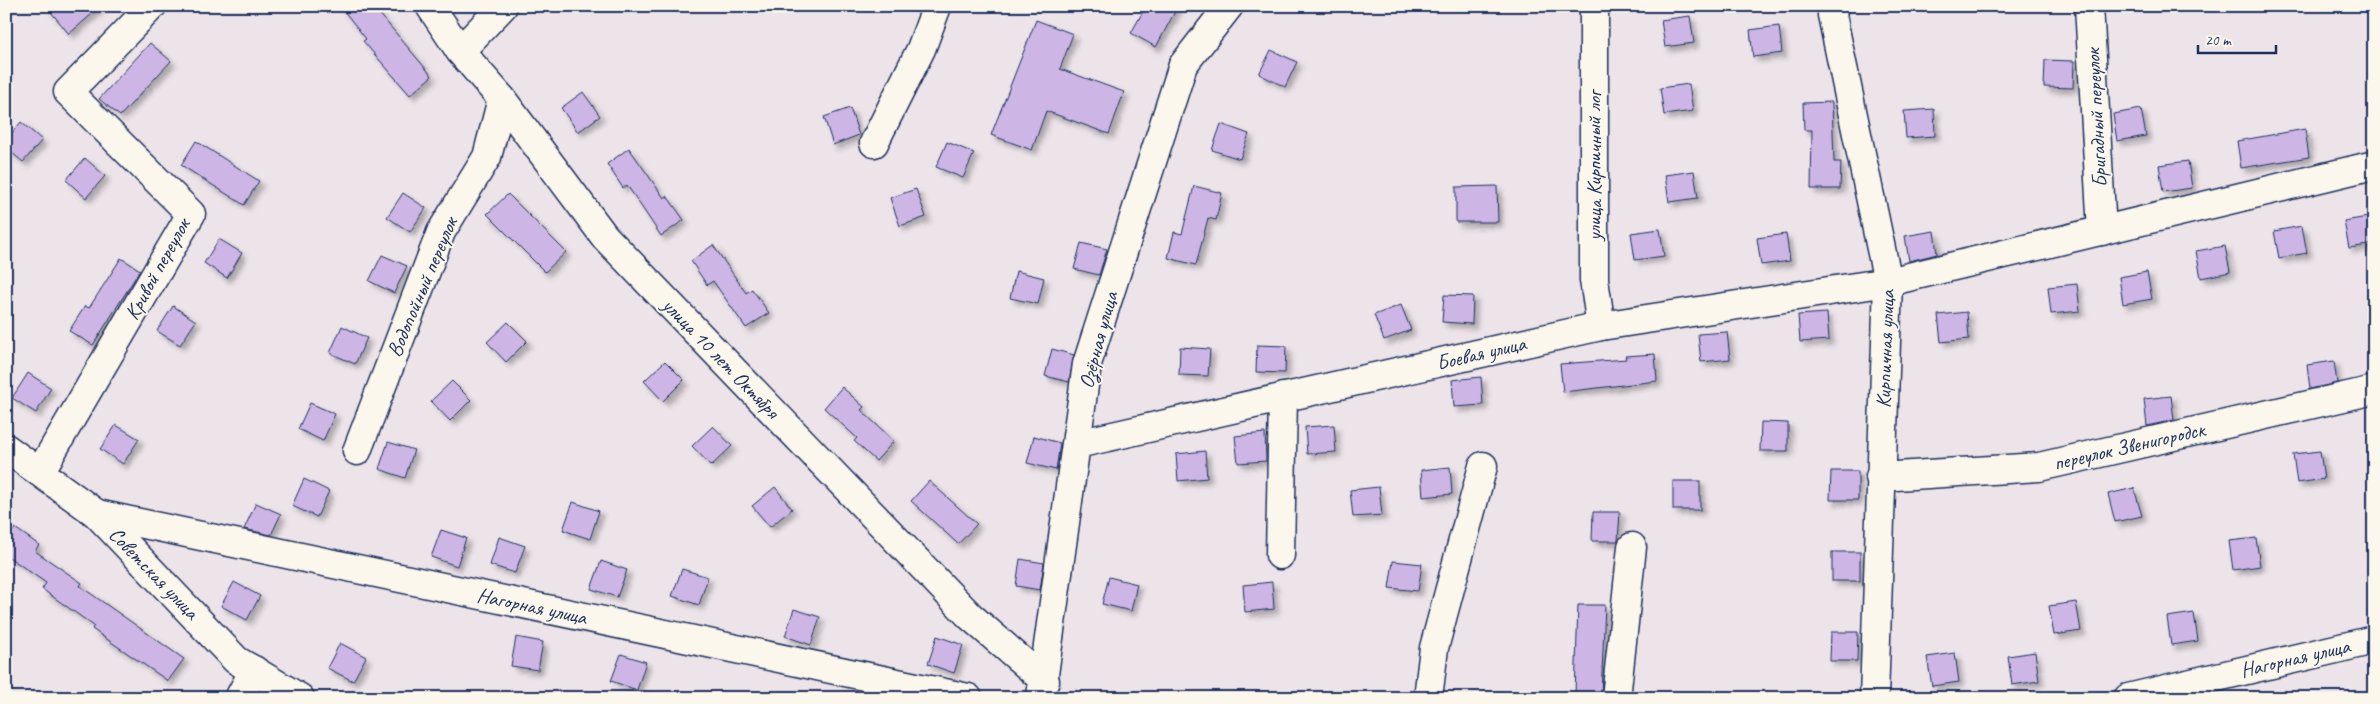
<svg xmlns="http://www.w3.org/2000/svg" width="2380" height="704" viewBox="0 0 2380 704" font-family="Caveat,sans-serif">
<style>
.building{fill:#cdb6e5;stroke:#1b2f5e;filter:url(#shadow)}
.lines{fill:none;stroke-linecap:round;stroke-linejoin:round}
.minor-casing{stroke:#1b2f5e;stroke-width:31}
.minor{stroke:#fbf7ec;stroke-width:28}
.labels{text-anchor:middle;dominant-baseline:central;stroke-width:4;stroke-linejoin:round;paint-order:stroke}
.street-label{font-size:21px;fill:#1b2f5e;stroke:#fbf7ec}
</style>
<defs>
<filter id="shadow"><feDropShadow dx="4.5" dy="4.5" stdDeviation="2.5" flood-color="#0004"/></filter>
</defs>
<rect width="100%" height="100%" fill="#ede4ea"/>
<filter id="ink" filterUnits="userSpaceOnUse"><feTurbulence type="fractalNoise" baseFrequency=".02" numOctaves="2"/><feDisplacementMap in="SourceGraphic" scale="10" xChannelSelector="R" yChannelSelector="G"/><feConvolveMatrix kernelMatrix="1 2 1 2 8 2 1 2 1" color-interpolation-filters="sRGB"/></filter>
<g filter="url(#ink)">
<!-- building -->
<g class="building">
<polygon points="46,6 101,6 69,34"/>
<polygon points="340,6 373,6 432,76 410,95 363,41 366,39"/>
<polygon points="1146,6 1178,6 1156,47 1131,33"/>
<polygon points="1690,16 1694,43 1665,47 1661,20"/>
<polygon points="1036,20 1073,34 1060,69 1124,92 1109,134 1046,111 1032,150 991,135"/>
<polygon points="1779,26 1782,53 1753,57 1750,30"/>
<polygon points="150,43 171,61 120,116 99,99"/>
<polygon points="1271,50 1297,62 1285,87 1259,74"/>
<polygon points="2045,60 2074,61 2073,88 2044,87"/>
<polygon points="1689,84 1693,111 1664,115 1660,88"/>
<polygon points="583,92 600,116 578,132 561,108"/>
<polygon points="1832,102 1834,162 1841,162 1840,189 1811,189 1812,130 1804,130 1803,103"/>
<polygon points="850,108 859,135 833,145 824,117"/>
<polygon points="1934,109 1935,136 1906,138 1904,111"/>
<polygon points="2141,109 2146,136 2117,141 2113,114"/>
<polygon points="21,122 42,140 23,162 6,148 6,140"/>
<polygon points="1221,124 1249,134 1240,159 1212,150"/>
<polygon points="2305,129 2309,157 2241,168 2237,141"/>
<polygon points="196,141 259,181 244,205 181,165"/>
<polygon points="947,142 974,153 963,178 936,167"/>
<polygon points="629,148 664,198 667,196 684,220 661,236 627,185 623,188 607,164"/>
<polygon points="85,158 105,176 86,198 66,180"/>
<polygon points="2188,161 2192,188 2163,192 2159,165"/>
<polygon points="1694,171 1698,198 1669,202 1665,175"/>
<polygon points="1194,186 1222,193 1216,220 1208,218 1196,265 1168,258 1174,232 1182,234"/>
<polygon points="1497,186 1498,222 1456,222 1456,187"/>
<polygon points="916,189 926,217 900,226 890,198"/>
<polygon points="403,193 426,208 410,232 387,217"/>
<polygon points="508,194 566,252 545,272 487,214"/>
<polygon points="2374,216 2374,244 2349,248 2344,221"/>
<polygon points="2302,226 2307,253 2279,258 2274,231"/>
<polygon points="1660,229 1664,256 1635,260 1631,233"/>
<polygon points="1934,231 1937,254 1909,261 1905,236"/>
<polygon points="1786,234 1790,261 1761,265 1757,238"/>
<polygon points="219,239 242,253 227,278 204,263"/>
<polygon points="1081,243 1107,249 1099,275 1074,269"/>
<polygon points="713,245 746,293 752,289 769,313 746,328 713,281 707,285 691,261"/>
<polygon points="2225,246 2230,272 2201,278 2196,251"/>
<polygon points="382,255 407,266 394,293 369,281"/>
<polygon points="121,258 140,270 93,345 69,331 85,306 89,308"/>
<polygon points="1016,271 1044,278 1038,304 1010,298"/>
<polygon points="2147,272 2152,299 2123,304 2119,277"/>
<polygon points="2077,284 2080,311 2051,314 2048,287"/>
<polygon points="1444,295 1473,296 1472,324 1442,322"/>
<polygon points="1401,305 1411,330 1384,340 1374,315"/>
<polygon points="173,306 196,321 180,345 157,331"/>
<polygon points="1967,312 1969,339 1941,342 1938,315"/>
<polygon points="1827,313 1829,340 1800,342 1798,315"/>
<polygon points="508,322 527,341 506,362 487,342"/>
<polygon points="342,326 367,338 355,364 330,353"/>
<polygon points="1727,332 1730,359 1701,362 1698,334"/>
<polygon points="1257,345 1286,346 1285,373 1256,372"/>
<polygon points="1180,347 1210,349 1208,376 1179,375"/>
<polygon points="1052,349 1074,355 1069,382 1045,376"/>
<polygon points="1655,354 1657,381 1563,392 1560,364 1626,359 1625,356"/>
<polygon points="665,361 684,380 663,401 644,381"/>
<polygon points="2334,361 2337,383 2310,389 2307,365"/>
<polygon points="28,373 51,388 36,413 12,398"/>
<polygon points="1481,377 1483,405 1454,407 1452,380"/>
<polygon points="452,381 471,400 450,421 431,401"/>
<polygon points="842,387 864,407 861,410 894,441 876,461 854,441 857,438 824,408"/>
<polygon points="2171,396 2174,420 2147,426 2144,399"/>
<polygon points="310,403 335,414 323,441 298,429"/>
<polygon points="1761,422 1788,423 1788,451 1760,451"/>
<polygon points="116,425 139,439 123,464 100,449"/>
<polygon points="1334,425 1336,452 1307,454 1305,427"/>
<polygon points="713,426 732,446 711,466 692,446"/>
<polygon points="1265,433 1266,461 1238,463 1235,436"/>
<polygon points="1034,436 1060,443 1056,470 1027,463"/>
<polygon points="388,442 414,450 405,478 379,469"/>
<polygon points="1205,451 1207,478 1178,481 1176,454"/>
<polygon points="2320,451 2324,479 2297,483 2293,454"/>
<polygon points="1450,467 1452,494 1423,497 1421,470"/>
<polygon points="1831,471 1858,471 1858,500 1830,500"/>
<polygon points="304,479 329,491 317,517 292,506"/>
<polygon points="929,481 977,524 958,544 911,501"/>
<rect x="1673" y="481" width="27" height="29"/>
<polygon points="775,487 792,509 770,527 752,506"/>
<polygon points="1379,487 1382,515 1353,517 1350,490"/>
<polygon points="2134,488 2142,516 2115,522 2108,494"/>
<polygon points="573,502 599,511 590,539 563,530"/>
<polygon points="256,503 281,514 271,535 244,529"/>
<polygon points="1593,512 1620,512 1618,541 1592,541"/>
<polygon points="15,528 39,545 35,551 82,583 80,586 184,659 168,681 92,629 94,626 42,589 46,583 6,555 6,541"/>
<polygon points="441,530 466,538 457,566 431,557"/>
<polygon points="499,537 525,546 515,573 490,565"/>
<polygon points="2256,538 2260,566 2233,570 2229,541"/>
<rect x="1832" y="552" width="28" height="29"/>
<polygon points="1020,559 1044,563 1040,590 1016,586"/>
<polygon points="601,561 627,570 617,597 591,589"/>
<polygon points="1393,561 1422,564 1418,591 1389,588"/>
<polygon points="682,569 708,577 699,605 672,596"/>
<polygon points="1109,577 1137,584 1131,611 1102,604"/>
<polygon points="234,582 260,596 247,620 221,606"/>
<polygon points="1272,582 1274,609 1245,612 1243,585"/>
<polygon points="2076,602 2081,631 2054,635 2049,606"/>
<polygon points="1578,605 1605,605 1601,696 1575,695"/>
<polygon points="794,609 820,617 811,645 785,636"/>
<polygon points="2194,613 2198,641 2171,645 2167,617"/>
<polygon points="1831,632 1858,632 1857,661 1830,661"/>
<polygon points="937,636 963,645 954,673 928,664"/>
<polygon points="516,637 543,642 538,670 511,666"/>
<polygon points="340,643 366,657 353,681 327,668"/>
<polygon points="2035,652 2039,681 2012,685 2008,656"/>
<polygon points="1955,653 1959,682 1932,686 1927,657"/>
<polygon points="621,654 646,662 637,690 611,681"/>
</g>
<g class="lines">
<!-- minor casing -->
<g class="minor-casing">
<g id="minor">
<polyline points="430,6 460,51 502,99 605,237 970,616 1045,681"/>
<polyline points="1594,6 1594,280 1601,326"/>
<polyline points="1834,6 1832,15 1888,282 1874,698"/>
<polyline points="2089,6 2102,231"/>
<polyline points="460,51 503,6"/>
<polyline points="874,143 921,49 937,6"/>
<polyline points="1077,444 1601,326 1888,282 2374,165"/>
<polyline points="6,448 97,514 236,660 300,698"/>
<polyline points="357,451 441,232 487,157 502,99"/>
<polyline points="40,472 191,214 68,92 152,6"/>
<polyline points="1880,477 2039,467 2374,390"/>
<polyline points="97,514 968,698"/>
<polyline points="1280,555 1283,397"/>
<polyline points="1041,696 1087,364 1183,65 1229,6"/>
<polyline points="239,698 254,670"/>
<polyline points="1428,698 1434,648 1483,466"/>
<polyline points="1616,698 1632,547"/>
<polyline points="2128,698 2374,640"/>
</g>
</g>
<!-- minor -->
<use href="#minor" class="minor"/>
</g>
</g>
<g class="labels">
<!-- street labels -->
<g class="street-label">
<text transform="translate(2096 118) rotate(-93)">Бригадный переулок</text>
<text transform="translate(1594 166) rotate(-90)">улица Кирпичный лог</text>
<text transform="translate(157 269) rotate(-61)">Кривой переулок</text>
<text transform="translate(422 287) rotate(-67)">Водопойный переулок</text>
<text transform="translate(1098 340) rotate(-75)">Озёрная улица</text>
<text transform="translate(1885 349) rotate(-88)">Кирпичная улица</text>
<text transform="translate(1481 353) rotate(-13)">Боевая улица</text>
<text transform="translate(721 358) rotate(46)">улица 10 лет Октября</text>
<text transform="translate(2129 446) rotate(-13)">переулок Звенигородск</text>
<text transform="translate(154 573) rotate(46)">Советская улица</text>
<text transform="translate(532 606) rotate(12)">Нагорная улица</text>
<text transform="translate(2295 658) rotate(-13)">Нагорная улица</text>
</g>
</g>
<!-- margin -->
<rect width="2380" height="704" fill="none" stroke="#fbf7ec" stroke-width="25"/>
<rect x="12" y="12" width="2355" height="679" fill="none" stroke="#1b2f5e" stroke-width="2" filter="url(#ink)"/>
<!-- scale -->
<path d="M2198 45v8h78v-8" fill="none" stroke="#1b2f5e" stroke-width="2.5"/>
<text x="2205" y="45" font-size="15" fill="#1b2f5e" stroke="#fbf7ec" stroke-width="4" paint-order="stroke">20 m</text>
</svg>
